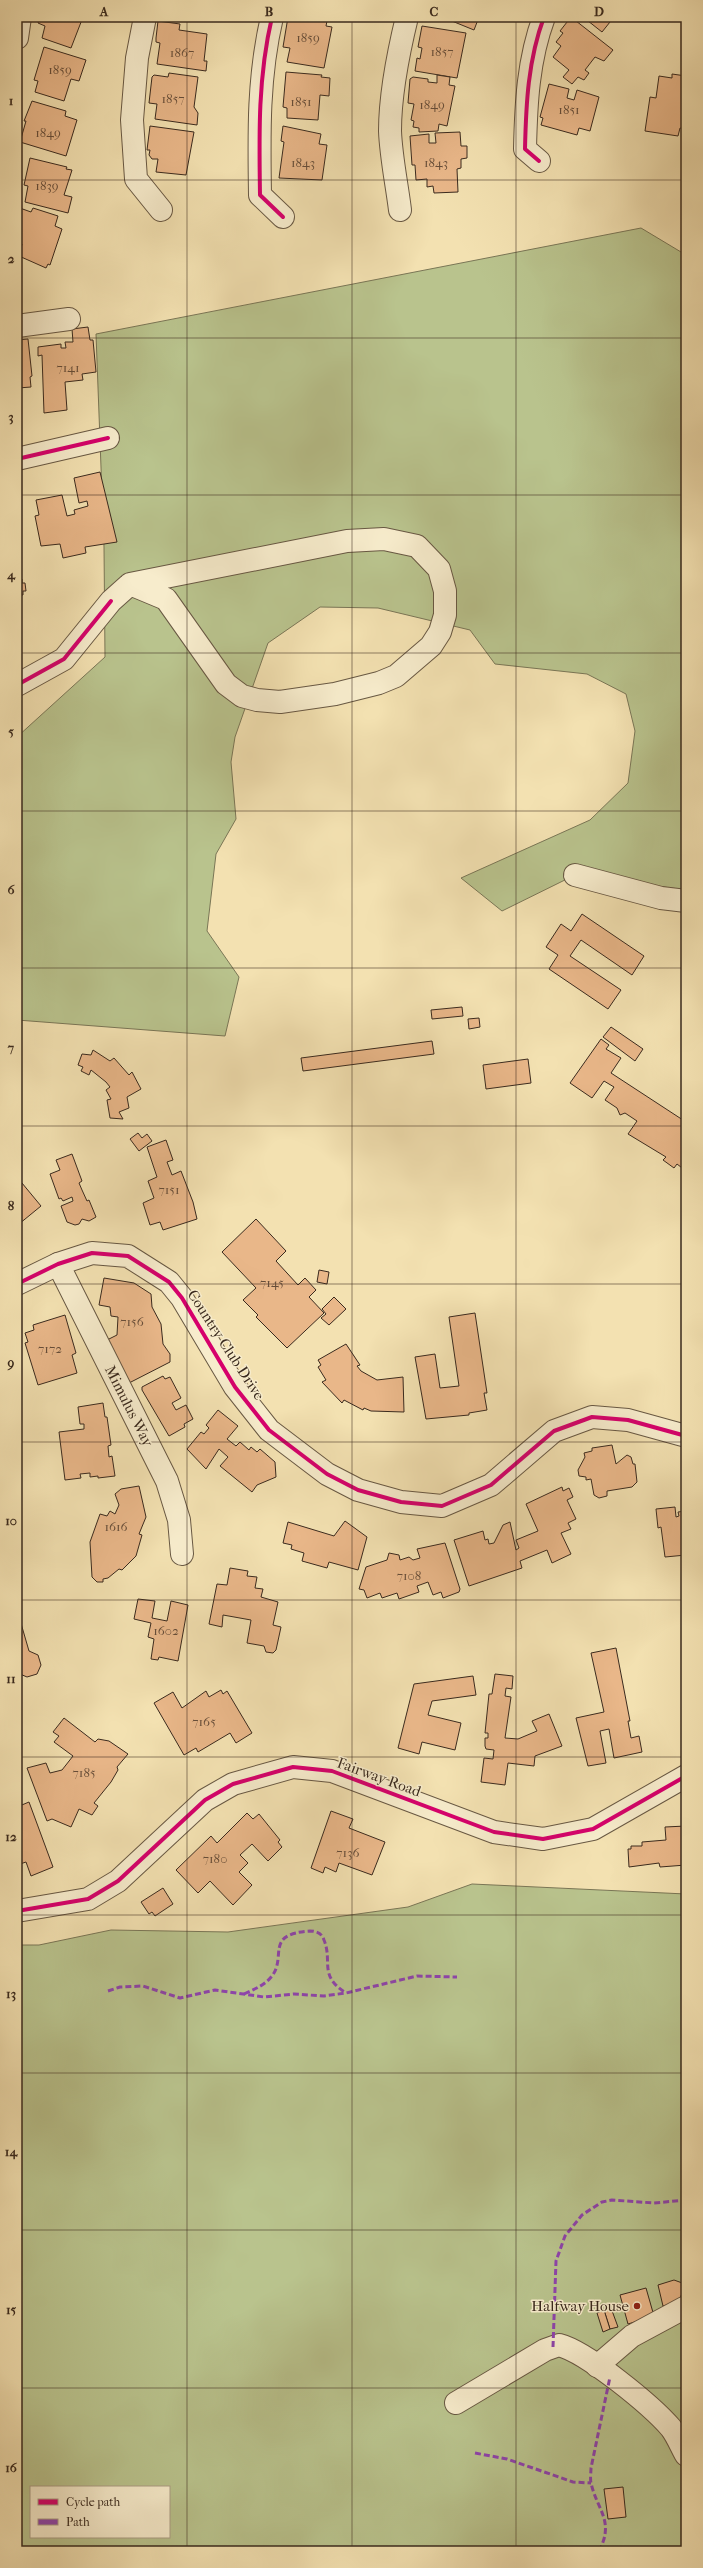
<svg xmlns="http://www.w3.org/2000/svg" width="703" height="2568" viewBox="0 0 703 2568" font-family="'IM FELL French Canon',serif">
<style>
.green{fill:#b9c38d;stroke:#7a7656;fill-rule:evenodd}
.building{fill:#e9b789;stroke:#3a2a1e}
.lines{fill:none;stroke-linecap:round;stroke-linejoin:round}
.minor-casing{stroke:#685843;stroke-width:24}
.minor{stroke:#f7eccc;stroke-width:22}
.quiet{stroke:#8e44ad;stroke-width:3;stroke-dasharray:6 3;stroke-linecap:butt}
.cycleway-casing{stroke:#f7eccc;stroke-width:6}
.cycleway{stroke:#d6006c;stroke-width:4}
.grid{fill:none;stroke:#3a2a1e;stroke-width:1;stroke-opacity:0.55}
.poi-dot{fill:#8f2418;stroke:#f7eccc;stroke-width:1.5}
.labels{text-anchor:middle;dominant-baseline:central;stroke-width:3;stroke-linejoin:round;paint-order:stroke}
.number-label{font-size:13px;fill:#664d39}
.street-label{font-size:15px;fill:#3a2a1e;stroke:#f7eccc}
.poi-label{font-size:15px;fill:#3a2a1e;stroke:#f7eccc;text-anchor:end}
.neatline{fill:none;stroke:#3a2a1e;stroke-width:1.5}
.grid-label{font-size:13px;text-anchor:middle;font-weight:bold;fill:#3a2a1e}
</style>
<rect width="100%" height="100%" fill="#f3e1b1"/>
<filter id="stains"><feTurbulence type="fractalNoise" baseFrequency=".005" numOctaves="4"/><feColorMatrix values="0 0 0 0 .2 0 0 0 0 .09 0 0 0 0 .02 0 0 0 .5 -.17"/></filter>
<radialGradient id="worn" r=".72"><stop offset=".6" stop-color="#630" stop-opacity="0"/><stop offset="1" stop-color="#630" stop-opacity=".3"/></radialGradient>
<!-- green -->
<g class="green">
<polygon points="641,228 686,255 686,890 575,875 502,911 461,878 590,820 628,783 635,731 626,694 587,674 495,664 470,630 378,608 320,607 268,643 235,737 231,762 236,819 216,854 207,931 239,977 225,1036 17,1020 17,737 105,657 104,547 96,334"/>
<path d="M472 1884 686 1894V2551H17V1945H39L111 1930 228 1932 408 1907ZM31 2487H169V2537H31Z"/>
</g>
<!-- building -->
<g class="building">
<polygon points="40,17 83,17 71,48 42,38 45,26 38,23"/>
<polygon points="288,17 327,21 326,26 332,27 324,68 287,62 290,48 283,47"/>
<polygon points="442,17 479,17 474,30"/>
<polygon points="571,17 613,50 604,61 595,57 585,70 589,73 584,80 578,77 572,84 563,77 569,70 553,57 561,46 556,42 563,33 560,31"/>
<polygon points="583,17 614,17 602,32"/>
<polygon points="158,21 180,24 179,30 207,34 204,61 207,61 206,71 157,64 160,43 156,42 156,38"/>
<polygon points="422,26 466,33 457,78 415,71 417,58 420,59 422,48 418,47"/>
<polygon points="44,47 86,60 79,81 71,79 64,101 35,92 38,81 34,80"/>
<polygon points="286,72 322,75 321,77 330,78 329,96 320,95 318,120 287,118 287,108 283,107"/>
<polygon points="169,73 198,77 194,107 198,113 197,125 155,119 157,104 149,103 152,77 154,75 168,77"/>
<polygon points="672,74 686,76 686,129 680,128 678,136 645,131 650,97 656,98 659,76 672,78"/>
<polygon points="437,75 450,77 449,85 455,86 447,126 439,124 438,131 419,132 419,128 413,127 414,121 411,120 414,104 408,103 410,79 413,77 428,79 428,82 437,83"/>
<polygon points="549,84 569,89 567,98 574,100 577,90 599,97 590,131 579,128 577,135 541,125 543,118 540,117"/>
<polygon points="32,101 66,111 65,116 77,120 66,156 20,142 26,121 24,121"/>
<polygon points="150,126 194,132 186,175 156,172 158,159 152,159 149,155 150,150 147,150"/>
<polygon points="283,126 321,134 319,144 327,145 322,180 279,178 284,142 281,141"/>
<polygon points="460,132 461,146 467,146 467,158 461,159 461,168 457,169 458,192 434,193 433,186 427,187 427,179 416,180 415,165 412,165 410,136 429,134 429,143 436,143 435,133"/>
<polygon points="30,158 67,167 66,169 72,170 64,195 72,197 68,213 25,202 28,186 24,185"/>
<polygon points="17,207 31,212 33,208 58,216 55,226 62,229 50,265 48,264 46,268 19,256 22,244 17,242"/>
<polygon points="88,327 90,340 93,340 96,372 82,374 83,380 65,382 67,410 44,413 42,355 38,356 38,347 61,344 61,348 66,348 65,342 73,342 72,329"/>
<polygon points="28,339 32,376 30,377 31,387 18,388 20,406 17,406 17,340"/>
<polygon points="100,472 117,542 85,547 86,553 63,558 60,544 41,546 35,516 39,515 36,500 62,495 67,516 75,514 74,510 88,506 87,501 79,503 74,478"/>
<polygon points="17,579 22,579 22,583 25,583 26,591 23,591 23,595 17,595"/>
<polygon points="582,914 644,956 632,975 581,940 570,956 621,990 608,1009 549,969 558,955 546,947 561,924 571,931"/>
<polygon points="462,1007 463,1016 432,1019 431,1010"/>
<polygon points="479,1018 480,1027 469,1029 468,1019"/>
<polygon points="611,1027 643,1049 635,1061 603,1037"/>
<polygon points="601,1039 609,1045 606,1049 621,1058 611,1073 686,1122 686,1171 677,1164 674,1168 663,1160 666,1157 628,1134 637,1121 625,1113 620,1115 617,1108 605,1100 614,1087 604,1081 592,1098 570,1083"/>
<polygon points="432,1041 434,1054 303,1071 301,1058"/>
<polygon points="93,1050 110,1061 114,1058 129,1075 132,1072 141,1089 127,1097 129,1108 119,1112 123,1119 110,1118 107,1100 111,1099 106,1090 110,1087 106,1082 91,1070 89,1075 81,1071 83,1067 78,1065 82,1054 91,1055"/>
<polygon points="528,1059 531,1083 486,1089 483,1065"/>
<polygon points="138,1133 142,1138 147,1134 152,1141 139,1151 130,1139"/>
<polygon points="166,1140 173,1160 167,1162 172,1175 181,1171 193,1202 197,1219 163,1230 160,1222 150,1225 143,1203 154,1198 148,1181 157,1177 147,1147"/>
<polygon points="72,1154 82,1181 79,1183 82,1190 87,1201 89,1200 96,1217 89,1221 82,1219 79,1224 75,1225 67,1222 61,1206 73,1201 72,1197 63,1201 61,1198 59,1199 50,1174 60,1170 56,1160"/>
<polygon points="17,1177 41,1206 19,1224 17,1221"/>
<polygon points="256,1219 286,1251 276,1261 298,1285 305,1278 316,1290 309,1297 324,1313 287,1348 256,1317 258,1315 243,1300 256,1288 222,1252"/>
<polygon points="319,1270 329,1272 327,1284 317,1282"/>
<polygon points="104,1278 134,1283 151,1294 152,1307 161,1324 163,1344 170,1354 170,1362 129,1383 107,1340 117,1335 118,1317 111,1316 110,1307 99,1305"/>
<polygon points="334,1297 346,1309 329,1325 321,1318 326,1314 322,1309"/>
<polygon points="475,1313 487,1393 484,1393 487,1410 469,1413 469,1415 426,1419 415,1357 435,1354 440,1388 459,1386 449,1317"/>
<polygon points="65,1315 76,1353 72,1355 77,1373 38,1385 25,1343 28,1342 25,1333 34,1330 33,1325"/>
<polygon points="346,1344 360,1365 357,1366 361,1371 377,1380 403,1377 404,1412 371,1411 364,1408 363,1410 344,1400 342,1403 322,1382 326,1380 318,1367 321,1365 318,1360"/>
<polygon points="163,1376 165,1379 170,1377 181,1398 172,1403 176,1410 186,1405 193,1419 184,1424 185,1427 169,1436 142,1390 142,1387"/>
<polygon points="103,1403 105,1417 107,1417 111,1445 108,1446 109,1457 112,1456 115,1476 98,1478 98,1476 90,1477 90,1473 80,1474 81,1478 65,1480 59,1432 84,1429 84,1424 80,1424 78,1407"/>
<polygon points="218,1410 238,1426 227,1439 236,1446 240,1442 249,1450 251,1447 257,1452 260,1449 275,1462 276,1477 257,1485 252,1492 220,1466 228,1457 219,1449 206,1469 187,1449 201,1432 204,1434 209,1428 206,1425"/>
<polygon points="612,1445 616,1464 627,1455 631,1457 633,1464 635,1464 637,1482 632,1487 607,1491 607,1496 599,1498 594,1495 591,1479 586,1480 586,1477 579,1476 578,1470 585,1457 584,1453 592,1451 592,1448"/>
<polygon points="139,1486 146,1517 139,1534 142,1535 136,1556 122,1570 119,1569 108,1578 103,1579 103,1582 97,1582 92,1577 90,1542 100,1514 107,1516 110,1511 115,1514 119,1505 115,1494 121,1489"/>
<polygon points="562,1487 563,1491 569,1488 573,1497 567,1500 576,1519 568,1523 571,1529 561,1533 571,1554 552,1563 547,1550 520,1561 522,1568 469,1586 454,1540 483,1531 485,1540 488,1539 489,1544 494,1543 503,1525 510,1522 516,1550 519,1548 516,1540 538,1531 526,1504"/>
<polygon points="675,1507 676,1517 679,1516 678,1512 686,1511 686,1555 665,1557 661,1527 658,1528 656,1509"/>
<polygon points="345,1521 367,1537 358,1570 329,1562 327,1568 302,1561 304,1553 291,1549 292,1545 283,1543 288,1522 334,1536"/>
<polygon points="445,1543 460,1589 459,1592 443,1598 441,1592 433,1595 428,1582 417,1586 419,1592 399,1599 397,1593 382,1598 380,1593 367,1598 364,1590 359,1589 366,1567 387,1560 389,1553 399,1555 400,1560 409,1557 413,1560 420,1558 417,1549"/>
<polygon points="230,1568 248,1571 247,1576 257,1577 255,1588 263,1589 261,1597 278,1602 273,1625 281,1627 276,1650 273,1653 266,1652 264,1646 247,1643 251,1620 223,1615 222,1627 209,1624 217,1584 227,1585"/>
<polygon points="138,1599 155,1601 152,1618 167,1621 171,1601 188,1605 178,1661 159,1657 158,1660 151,1659 154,1639 148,1637 151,1623 134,1619"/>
<polygon points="20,1620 29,1651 38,1655 41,1665 37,1674 27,1677 20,1674 21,1678 17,1680 17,1621"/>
<polygon points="616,1648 630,1721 628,1721 631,1738 639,1736 642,1752 614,1758 609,1729 600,1731 606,1763 588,1766 576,1718 604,1712 591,1653"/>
<polygon points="495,1674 513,1676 512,1689 506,1688 505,1696 511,1697 505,1738 518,1739 537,1731 532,1721 549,1714 562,1746 535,1756 534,1766 508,1763 505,1785 481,1782 484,1758 493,1759 494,1750 486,1749 485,1746 485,1738 488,1738 488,1733 485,1733 489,1694 492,1694"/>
<polygon points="473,1676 476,1695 432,1701 428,1715 461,1723 455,1750 422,1742 419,1754 398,1748 414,1684"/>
<polygon points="221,1690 223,1694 227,1691 252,1733 236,1743 230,1733 198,1752 196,1748 184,1755 154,1703 173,1692 182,1708 206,1691 209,1697"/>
<polygon points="64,1718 95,1742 98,1739 109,1741 128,1754 117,1767 118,1770 111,1782 94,1803 98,1806 92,1815 79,1809 71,1827 52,1819 47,1821 27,1768 46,1763 50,1773 62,1770 73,1756 54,1742 59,1736 53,1732"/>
<polygon points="29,1802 53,1867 31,1876 26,1862 20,1864 17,1855 17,1807"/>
<polygon points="331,1811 353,1819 349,1828 385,1842 372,1875 339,1863 336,1872 325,1867 323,1873 311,1868"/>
<polygon points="247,1813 253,1819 259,1814 280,1840 278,1842 282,1847 268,1861 252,1844 240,1855 248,1863 239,1872 252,1885 233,1905 210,1881 198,1893 176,1870 211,1836 217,1843"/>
<polygon points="686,1826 686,1865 660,1867 659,1863 629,1867 628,1849 631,1849 631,1846 642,1846 642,1842 666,1840 665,1827"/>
<polygon points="163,1888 173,1904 155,1916 152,1912 149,1914 141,1902"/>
<polygon points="674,2280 685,2284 679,2302 663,2306 658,2285"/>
<polygon points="646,2288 654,2316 628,2324 620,2295"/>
<polygon points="611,2308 618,2327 610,2329 604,2310"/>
<polygon points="604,2310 610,2329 603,2332 597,2313"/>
<polygon points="623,2487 626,2517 608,2519 604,2489"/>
</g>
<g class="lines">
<!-- minor casing -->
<g class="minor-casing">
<g id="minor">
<polyline points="145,17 137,58 132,120 136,179 161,210"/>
<path d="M272 17C258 77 259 133 260 195L283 217"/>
<polyline points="17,38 20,17"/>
<path d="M539 161 525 149C526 104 528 60 544 17"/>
<path d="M400 210C397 185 391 157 390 131 390 93 398 54 407 17"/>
<polyline points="17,326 69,319"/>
<polyline points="17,459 108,438"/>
<polyline points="17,685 64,659 111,601 130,584 347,541 384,539 417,546 439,569 445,591 445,615 440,632 431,646 396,676 379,683 335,694 280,702 257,700 242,696 226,684 166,599 130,584"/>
<polyline points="575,875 661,898 686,901"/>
<polyline points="58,1264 167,1481 179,1520 182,1554"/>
<polyline points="17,1284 58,1264 92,1253 128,1256 169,1282 182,1298 235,1387 269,1430 327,1474 358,1490 401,1502 442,1506 491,1485 554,1431 592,1417 628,1420 686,1436"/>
<polyline points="17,1911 88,1899 118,1881 205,1800 233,1784 293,1767 332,1771 494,1832 543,1839 593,1829 686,1776"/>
<polyline points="597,2366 632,2336 684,2308"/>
<path d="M456 2403 545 2350 559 2345C587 2352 652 2406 671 2428 677 2436 681 2446 686 2455"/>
</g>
</g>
<!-- minor -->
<use href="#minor" class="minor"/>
<!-- quiet -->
<g class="quiet">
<polyline points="108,1991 120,1987 143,1986 180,1998 215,1990 264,1997 294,1994 324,1996 346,1993 417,1976 457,1977"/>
<path d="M244 1994C255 1989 265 1985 272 1976 287 1956 264 1934 310 1931 316 1931 322 1933 324 1940 333 1962 318 1975 346 1993"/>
<polyline points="553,2347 556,2261 565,2236 582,2215 602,2202 612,2200 654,2203 686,2200"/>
<polyline points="475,2453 507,2459 573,2482 591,2483"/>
<path d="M599 2551C615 2521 597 2510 591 2483 590 2479 591 2472 591 2468L610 2377"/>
</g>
<!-- cycleway casing -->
<g class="cycleway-casing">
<g id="cycleway">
<path d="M272 17C258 77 259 133 260 195L283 217"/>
<path d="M539 161 525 149C526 104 528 60 544 17"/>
<polyline points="17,459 108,438"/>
<polyline points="17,685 64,659 111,601"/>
<polyline points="17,1284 58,1264 92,1253 128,1256 169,1282 182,1298 235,1387 269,1430 327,1474 358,1490 401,1502 442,1506 491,1485 554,1431 592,1417 628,1420 686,1436"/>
<polyline points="17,1911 88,1899 118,1881 205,1800 233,1784 293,1767 332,1771 494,1832 543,1839 593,1829 686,1776"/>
</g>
</g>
<!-- cycleway -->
<use href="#cycleway" class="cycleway"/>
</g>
<!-- grid -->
<path class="grid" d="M187 17V2551M352 17V2551M516 17V2551M17 180H686M17 338H686M17 495H686M17 653H686M17 811H686M17 968H686M17 1126H686M17 1284H686M17 1442H686M17 1600H686M17 1757H686M17 1915H686M17 2073H686M17 2230H686M17 2388H686"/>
<!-- markers -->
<circle class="poi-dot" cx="637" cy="2306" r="4"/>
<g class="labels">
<!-- number labels -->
<g class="number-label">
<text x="308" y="37">1859</text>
<text x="442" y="51">1857</text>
<text x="182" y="52">1867</text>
<text x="60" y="69">1859</text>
<text x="173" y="98">1857</text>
<text x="301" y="101">1851</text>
<text x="432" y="104">1849</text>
<text x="569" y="109">1851</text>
<text x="48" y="132">1849</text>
<text x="303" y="162">1843</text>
<text x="436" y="162">1843</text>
<text x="47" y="185">1839</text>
<text x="68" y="367">7141</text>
<text x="169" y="1189">7151</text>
<text x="272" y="1282">7145</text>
<text x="132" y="1321">7156</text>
<text x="50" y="1348">7172</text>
<text x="116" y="1526">1616</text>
<text x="409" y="1575">7108</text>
<text x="166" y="1630">1602</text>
<text x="204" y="1721">7165</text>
<text x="84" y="1772">7185</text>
<text x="348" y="1852">7136</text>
<text x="215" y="1858">7180</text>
</g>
<!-- street labels -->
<g class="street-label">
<text transform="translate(226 1345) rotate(57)">Country Club Drive</text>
<text transform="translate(129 1406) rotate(63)">Mimulus Way</text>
<text transform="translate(379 1777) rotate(20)">Fairway Road</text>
</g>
<!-- poi labels -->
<g class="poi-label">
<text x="629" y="2306">Halfway House</text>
</g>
</g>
<!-- margin -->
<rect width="703" height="2568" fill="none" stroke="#f3e1b1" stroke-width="44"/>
<!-- legend -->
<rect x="30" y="2486" width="140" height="52" fill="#f7eccc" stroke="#ab9e86"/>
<rect x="38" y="2499" width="20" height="6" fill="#d6006c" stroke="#ab9e86"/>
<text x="66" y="2506" font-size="12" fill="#3a2a1e">Cycle path</text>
<rect x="38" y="2519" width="20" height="6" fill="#8e44ad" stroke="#ab9e86"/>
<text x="66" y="2526" font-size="12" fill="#3a2a1e">Path</text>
<rect x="22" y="22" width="659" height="2524" class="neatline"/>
<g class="grid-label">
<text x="104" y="16">A</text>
<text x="269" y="16">B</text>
<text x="434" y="16">C</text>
<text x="599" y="16">D</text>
<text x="11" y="105">1</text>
<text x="11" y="263">2</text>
<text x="11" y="421">3</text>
<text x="11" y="579">4</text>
<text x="11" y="736">5</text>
<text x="11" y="894">6</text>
<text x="11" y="1052">7</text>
<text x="11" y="1210">8</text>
<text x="11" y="1367">9</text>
<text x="11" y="1525">10</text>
<text x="11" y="1683">11</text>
<text x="11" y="1841">12</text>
<text x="11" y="1998">13</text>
<text x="11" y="2156">14</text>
<text x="11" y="2314">15</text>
<text x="11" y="2472">16</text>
</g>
<rect width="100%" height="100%" filter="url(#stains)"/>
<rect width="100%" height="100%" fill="url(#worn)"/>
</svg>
